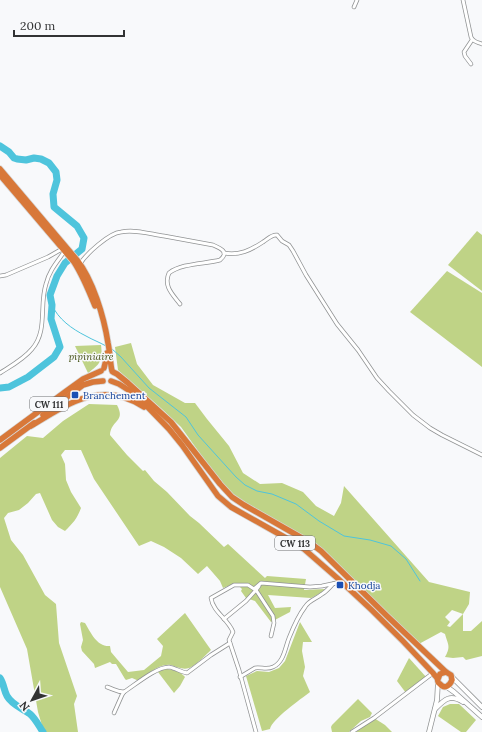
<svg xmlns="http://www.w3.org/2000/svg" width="482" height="732" viewBox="0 0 482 732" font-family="Lora,serif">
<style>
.green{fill:#bfd386;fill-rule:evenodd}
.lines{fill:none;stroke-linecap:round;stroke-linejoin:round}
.stream{stroke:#4ec4dc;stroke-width:1}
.river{stroke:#4ec4dc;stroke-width:7}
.street-casing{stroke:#919394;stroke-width:4.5}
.secondary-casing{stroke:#919394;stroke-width:5.5}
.highway-casing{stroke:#d6d6d6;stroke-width:7}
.street{stroke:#fff;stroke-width:3}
.secondary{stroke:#fff;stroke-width:4}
.highway{stroke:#d87839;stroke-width:5.5}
.transit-dot{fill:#1a4fb4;stroke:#f8f9fb;stroke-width:1.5}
.labels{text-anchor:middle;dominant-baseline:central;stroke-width:3;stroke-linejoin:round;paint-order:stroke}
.shield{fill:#f8f9fb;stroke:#6d6e70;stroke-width:1}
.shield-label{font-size:9px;font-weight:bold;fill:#323334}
.park-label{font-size:10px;font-style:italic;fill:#455217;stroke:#f8f9fb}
.transit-label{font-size:10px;fill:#164399;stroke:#f8f9fb;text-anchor:start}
</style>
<rect width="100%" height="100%" fill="#f8f9fb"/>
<!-- green -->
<g class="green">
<polygon points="477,231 482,235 482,291 448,265"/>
<polygon points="447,271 482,293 482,367 410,312"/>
<path d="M131 343 137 364 153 385 185 403H195L207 419 229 446 243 473 260 484 282 483 303 492 316 506 334 516 341 503 344 486 429 582 470 592 469 604 463 614V631H471L482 621V656L466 660 463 657 453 658 445 657C451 646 448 645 445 634L441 632 417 645 321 551 233 496 214 473 181 427 164 411 118 370 115 347ZM452 610 463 614 450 627 447 626 450 622 445 617Z"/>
<path d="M101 345C103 361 100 364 88 373L75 346Z"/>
<path d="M89 404 117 405C126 422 111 420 110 435L127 455 143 471 145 470 154 481 167 492 190 516 199 523 224 547 228 544 265 578 267 576 306 579 304 590 325 589 321 593 311 598 268 595 275 608 291 607 290 612 271 622 255 601 246 598 241 591 242 589 236 583 223 588 220 581 207 566 198 574 181 558 164 547 151 541 139 546 94 479 81 450H65L61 455 65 464 66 480 71 492 81 508C77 519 73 523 65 531L58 527 52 520 40 493 36 494 28 503 19 510 8 513 4 518 11 540 23 555 45 595 56 604 59 643 77 696 74 704 78 732H44L38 712 27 649 0 587V458L27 436 43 438 63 421Z"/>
<path d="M185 613 211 650C207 654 194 667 189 668 183 670 177 667 171 665 159 663 148 674 139 681L132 678 126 680 125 679 116 664H112L110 662 95 668 94 664 82 651 81 647 83 640 80 624 81 622 85 623C91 633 97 647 110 646L111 652 128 672 144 670 161 656 163 646 157 639Z"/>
<path d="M300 622 312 642H303L302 651 305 667 303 676 310 692C301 699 272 719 270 729L262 731 246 676 257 671 269 672 279 668 285 661Z"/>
<polygon points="409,658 427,678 406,693 397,681"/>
<path d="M164 669C172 669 180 671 185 677L180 686 174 693 158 672Z"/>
<polygon points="358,699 372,713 370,717 361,721 349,732 332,732 331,727 332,725"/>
<polygon points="450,704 459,704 476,720 466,732 461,732 438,716 443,707"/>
<polygon points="374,718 385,725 392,732 356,732"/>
</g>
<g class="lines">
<!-- stream -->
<g class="stream">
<path d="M52 305C58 319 72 329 86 336 93 340 99 342 106 346"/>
<polyline points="112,349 121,357 149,388 186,417 198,435 236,477 245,485 257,491 272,494 296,504 319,521 344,536 370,540 391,546 406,559 420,581"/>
</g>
<!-- river -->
<g class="river">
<polyline points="0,146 9,152 14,158 17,159 26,160 34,158 41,159 49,163 56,172 57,180 53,194 54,207 77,226 84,238 82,249 65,263 57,276 50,295 52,305 51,319 60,347 54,357 28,377 9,387 0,388"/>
<path d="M0 678C4 684 4 691 7 696 12 705 22 708 30 714 35 718 39 726 43 732"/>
</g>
<!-- street casing -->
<g class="street-casing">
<g id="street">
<path d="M463 0 471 37C473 42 477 42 482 44"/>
<polyline points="354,7 357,0"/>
<polyline points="471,64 465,56 464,52 472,40"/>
<path d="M224 253C239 256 251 250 263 242 268 239 272 234 277 235L282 241 289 245 293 251 306 275 337 324 358 350 377 378 389 391 413 415 430 428 442 435 482 455"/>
<path d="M80 264C86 254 109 233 121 232 135 229 150 234 164 236 180 239 197 242 213 245 220 248 230 252 220 260 205 264 182 263 169 273 163 286 173 295 180 304"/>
<polyline points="0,276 6,275 48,257 62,249"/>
<path d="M0 373C11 366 24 359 32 349 48 331 39 305 46 284 49 271 57 262 64 252"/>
<polyline points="259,586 256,590 273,616 274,623 271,636"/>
<polyline points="224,619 246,601 256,590"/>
<path d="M240 677 255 668C261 667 267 670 273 667 284 662 285 648 289 638 293 628 298 616 305 607 309 600 316 599 322 594 326 592 330 587 333 584"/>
<path d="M107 687C114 689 116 692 124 692"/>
<path d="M114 713 122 695 124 692C135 685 156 667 169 667 175 668 181 672 187 673L211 655 230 643"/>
<path d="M256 732 239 670 229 640 233 632C228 619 213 612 211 598L234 585H248L254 589 261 583 310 587 322 586 341 582"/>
<polyline points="352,732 374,718 433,673"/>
</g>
</g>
<!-- secondary casing -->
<g class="secondary-casing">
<g id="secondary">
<polyline points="452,677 482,707"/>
<polyline points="447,687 454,692 482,717"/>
<path d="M435 709C445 699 450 694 463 702"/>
<polyline points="429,732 437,700 438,682"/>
</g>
</g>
<!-- highway casing -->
<g class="highway-casing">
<g id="highway">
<path d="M0 169 77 260C93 280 104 317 108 343 110 352 110 362 112 371"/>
<path d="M0 175 74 262C83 276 89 291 95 306"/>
<polyline points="104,368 106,360 107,353"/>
<polyline points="113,372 117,374 128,383 171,422 220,484 232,497 244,505 309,542 321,551 387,616 446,672"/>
<path d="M111 381 119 384 130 391 140 399 169 429 182 445 218 496 231 507 295 543 304 549C349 587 393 629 433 673 434 675 436 676 437 678 439 682 436 681 440 684 445 690 450 685 452 680L451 675 446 672 440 674 438 679"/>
<polyline points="43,415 83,385 93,382 103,381"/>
<path d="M31 426C67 404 103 379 144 407"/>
<polyline points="0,440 65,392 83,379 101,371"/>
<polyline points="0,448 34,423"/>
</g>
</g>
<!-- street -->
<use href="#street" class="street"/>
<!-- secondary -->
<use href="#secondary" class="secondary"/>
<!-- highway -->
<use href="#highway" class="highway"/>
</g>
<!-- markers -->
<g class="transit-dot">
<rect x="71" y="391" width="8" height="8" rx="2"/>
<rect x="336" y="581" width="8" height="8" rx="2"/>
</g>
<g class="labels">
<!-- shield labels -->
<g class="shield">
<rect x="30" y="397" width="38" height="14" rx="3"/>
<rect x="275" y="536" width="40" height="14" rx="3"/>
</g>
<g class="shield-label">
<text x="49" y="404">CW 111</text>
<text x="295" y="543">CW 113</text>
</g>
<!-- park labels -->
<g class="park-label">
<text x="91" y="356">pipiniaire</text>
</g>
<!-- transit labels -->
<g class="transit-label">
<text x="83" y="395">Branchement</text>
<text x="348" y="585">Khodja</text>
</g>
</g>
<!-- north arrow -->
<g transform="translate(32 700) rotate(230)" stroke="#f8f9fb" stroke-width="3" paint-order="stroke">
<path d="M0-3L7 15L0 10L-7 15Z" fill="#323334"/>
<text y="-6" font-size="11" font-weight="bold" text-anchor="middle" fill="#323334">N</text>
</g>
<!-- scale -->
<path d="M14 30v6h110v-6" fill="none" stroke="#323334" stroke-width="2"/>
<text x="20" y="30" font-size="12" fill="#323334" stroke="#f8f9fb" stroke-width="3" paint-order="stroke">200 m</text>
</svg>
